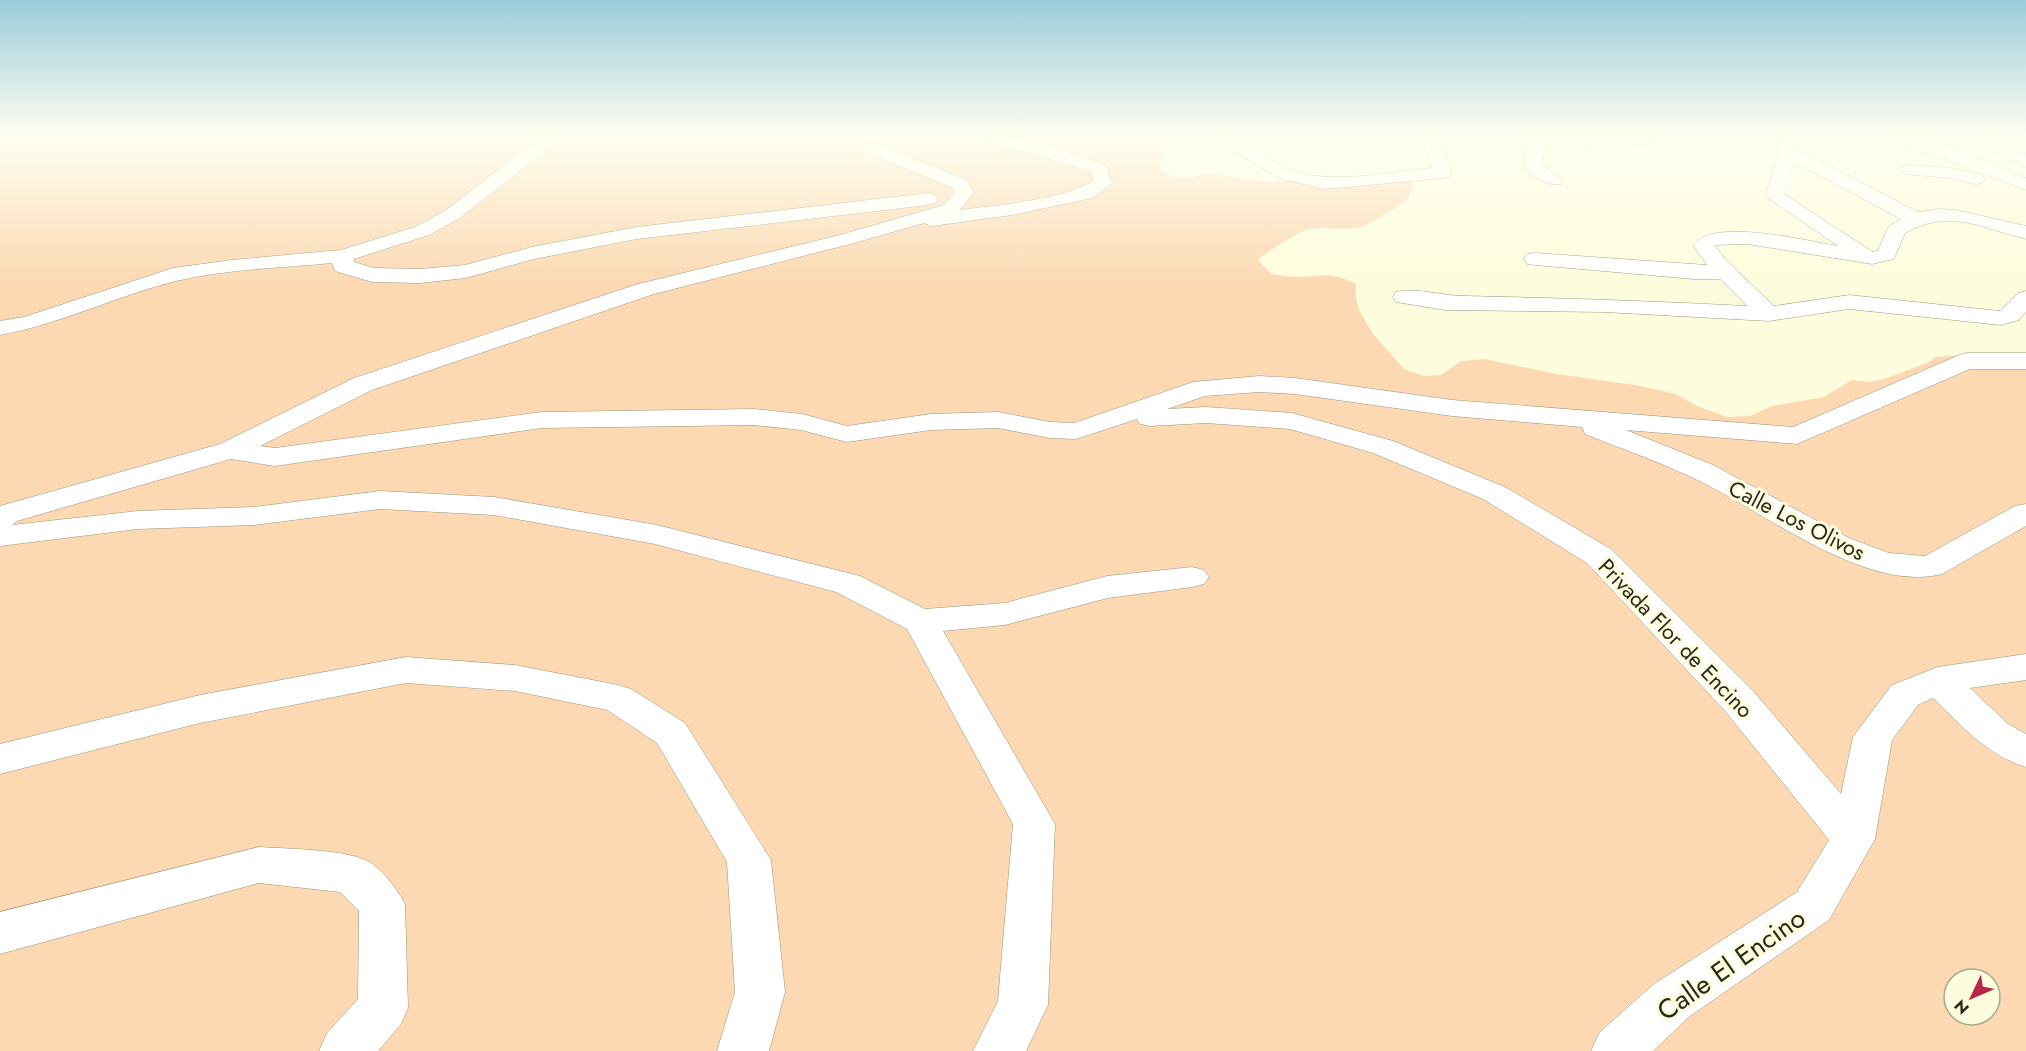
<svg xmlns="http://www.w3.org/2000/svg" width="2026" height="1051" viewBox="0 0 2026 1051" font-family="Jost,sans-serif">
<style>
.green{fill:#fcd9b3;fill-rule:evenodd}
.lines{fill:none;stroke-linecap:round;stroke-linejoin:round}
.street-casing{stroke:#979779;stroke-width:1}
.street{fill:#fff;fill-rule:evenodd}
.labels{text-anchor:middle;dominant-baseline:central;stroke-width:6;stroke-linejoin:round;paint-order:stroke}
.street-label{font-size:22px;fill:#28281c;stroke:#fdfddd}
.near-street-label{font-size:27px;fill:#28281c;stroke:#fdfddd}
</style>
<rect width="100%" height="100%" fill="#fdfddd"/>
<!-- green -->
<path class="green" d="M0 137H1171L1162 143 1160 149 1164 155 1161 163 1160 171 1173 177 1185 179 1208 173 1261 182 1390 177 1413 183C1411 201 1402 204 1388 212 1380 217 1372 223 1364 226 1346 232 1326 226 1309 229 1299 231 1266 253 1258 260L1271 274C1281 275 1291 277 1300 277 1324 276 1332 271 1356 284L1355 295 1359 310 1373 334 1404 369 1424 376 1441 375 1461 361 1485 359 1556 374 1635 385 1676 394 1697 406 1727 417 1750 416 1772 406 1824 397 1852 380 1869 382 1887 378 1927 363 1936 357 1962 355 2026 362V1051H0ZM1954 979H1990V1015H1954Z"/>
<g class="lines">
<!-- street casing -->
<g class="street-casing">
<g id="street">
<path d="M545 137H568L566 141 551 146 460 218 429 235 354 259V262L374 268 420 269 465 265 532 247 637 227 928 193 935 195 938 199 935 203 928 205 637 239 534 259 466 278 420 283 372 282 335 271 332 263C281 268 226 269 176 281 116 296 61 324 0 335V321L24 317 173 268 232 260 341 250 415 227 446 210 539 138Z"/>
<path d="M978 137C1021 133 1065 152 1105 165L1112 183 1094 197 1087 199 1012 215 932 226 924 223 854 243 654 294 372 390 260 446 275 448 542 412 754 409 802 414 847 426 931 414 998 412 1050 422 1074 423 1193 382 1259 376 1295 378 1452 400 1793 427 1957 356 1966 353H2026V369H1970L1797 444 1626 430 1713 465 1849 538 1889 553 1925 556 2015 506 2026 504V526L1942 574C1864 594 1760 508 1691 477 1657 461 1620 448 1585 434L1582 427 1452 416 1295 394 1259 392 1205 396 1167 409 1206 407 1292 413 1393 441 1505 487 1611 549 1754 692 1841 794 1853 737 1892 685 1938 667 2026 654V680L1970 688 2008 724 2026 734V767C1987 755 1962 726 1933 698L1918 705 1892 740 1875 839 1829 920 1690 1016 1653 1051H1591L1599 1033 1654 984 1797 892 1829 840 1726 712 1587 563 1483 499 1373 453 1290 429 1206 423 1150 426 1140 424 1137 419 1076 439 1050 438 998 428 931 430 847 442 801 430 754 425 542 428 275 466 231 459 17 521 12 525 138 511 254 507 380 491 494 497 657 525 848 573 860 576 925 609 1005 603 1107 576 1192 567 1204 570 1209 577 1204 584 1192 587 1108 598 1005 625 943 631 1055 824 1048 1005 1026 1051H973L998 1001 1013 824 907 629 836 592 655 544 494 515 380 509 254 525 138 529 0 546V506L220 444 354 378 638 284 840 235 944 205 955 192 951 187 864 152 861 148 864 144H876L965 179 974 192 960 210C998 205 1062 200 1093 181L1091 172 1046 157 980 141Z"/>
<path d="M1212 137C1245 134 1262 160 1290 170 1332 185 1389 172 1432 168L1423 141 1419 137H1437L1452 173 1449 177 1443 178 1325 189 1278 178Z"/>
<path d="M1518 137H1672L1664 142 1604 148 1546 144 1541 164 1564 180 1561 184C1547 187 1530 176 1523 164L1529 142 1520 141Z"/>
<path d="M1779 137H1795L1797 149 1918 212 1941 209 1956 210 2026 226V239C1982 228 1948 208 1905 233L1894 259 1872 264 1747 244 1715 245 1724 258 1774 306 1849 295 2000 311 2018 293 2026 291V312L2019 320 2001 325 1849 309 1769 321 1604 312 1445 310 1396 302 1393 297 1396 292C1416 287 1442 296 1464 296 1559 298 1653 301 1747 306L1720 279H1694L1535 265 1527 264 1524 259 1527 254 1535 253 1707 265 1693 245C1712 217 1807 241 1838 246L1765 196 1780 152ZM1794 162 1901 219 1889 226 1878 250 1873 252 1784 194Z"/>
<path d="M1887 137C1933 133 1983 161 2026 178V190L1937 156 1889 141Z"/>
<polygon points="1973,137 1993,137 2026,155 2026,167 1975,141"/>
<polygon points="1910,165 1950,168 1982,175 1985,179 1982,183 1976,184 1950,178 1904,174 1901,170 1904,166"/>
<polygon points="406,657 515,665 618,685 631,689 685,723 771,860 785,992 769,1051 717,1051 735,992 727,862 657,743 607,710 515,691 406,683 200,723 0,774 0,744 200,695"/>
<path d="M259 847C288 849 340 849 365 860 380 866 398 890 405 904L408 1008 401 1024 378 1051H319L327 1033 358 999 359 911 340 892 259 883 0 954V912Z"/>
</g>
</g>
<!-- street -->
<use href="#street" class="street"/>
</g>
<!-- sky -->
<linearGradient id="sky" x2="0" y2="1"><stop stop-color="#9accda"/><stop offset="0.48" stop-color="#fefef0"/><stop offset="1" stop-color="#fefef0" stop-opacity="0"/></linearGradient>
<rect width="2026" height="284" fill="url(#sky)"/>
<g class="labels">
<!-- street labels -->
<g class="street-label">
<text transform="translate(1797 520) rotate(27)">Calle Los Olivos</text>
<text transform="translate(1676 638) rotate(46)">Privada Flor de Encino</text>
</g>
<!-- near-street labels -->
<g class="near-street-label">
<text transform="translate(1731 964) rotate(-35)">Calle El Encino</text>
</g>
</g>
<!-- north arrow -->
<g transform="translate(1972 997) rotate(226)"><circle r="28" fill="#fdfddd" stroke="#a8a890" stroke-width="1.5"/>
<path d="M0-4.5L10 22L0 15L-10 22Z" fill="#b72648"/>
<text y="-9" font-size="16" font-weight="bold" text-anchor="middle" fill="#28281c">N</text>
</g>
</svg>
